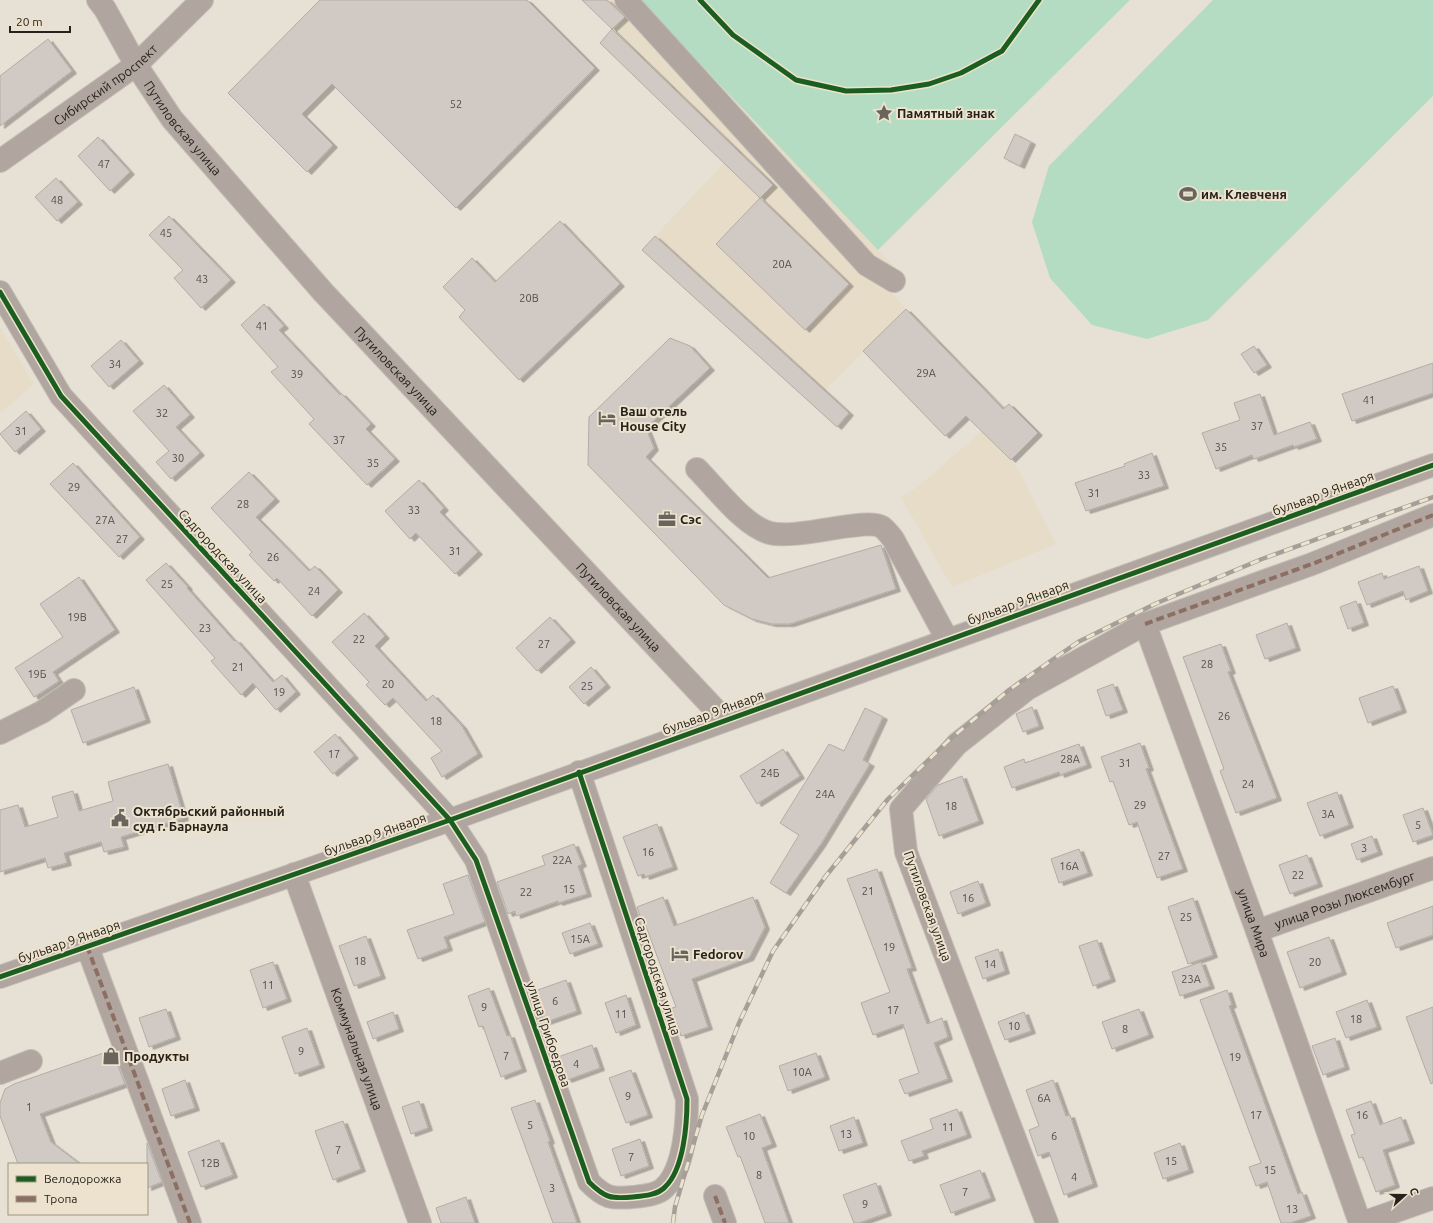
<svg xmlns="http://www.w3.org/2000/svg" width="1433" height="1223" viewBox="0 0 1433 1223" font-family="Ubuntu,sans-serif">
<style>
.built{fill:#e7dcc8}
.green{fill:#b3dcc2}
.building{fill:#d1cac4;stroke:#b3aca6;filter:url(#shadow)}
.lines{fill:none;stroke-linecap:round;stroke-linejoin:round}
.minor-casing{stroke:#c2bdb5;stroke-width:24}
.minor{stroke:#b0a59f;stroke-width:22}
.rail-casing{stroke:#a69f98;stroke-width:4.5}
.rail{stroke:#ede2ce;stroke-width:3;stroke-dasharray:9;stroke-linecap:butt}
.quiet{stroke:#8d6e63;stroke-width:4;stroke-dasharray:8 4;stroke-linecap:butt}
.cycleway-casing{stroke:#ede2ce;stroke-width:8}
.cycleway{stroke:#1b5e20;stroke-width:5}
.labels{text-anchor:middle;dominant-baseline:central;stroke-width:4;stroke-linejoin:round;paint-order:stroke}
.number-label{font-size:11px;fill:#524d46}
.street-label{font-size:13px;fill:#26221b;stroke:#ede2ce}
.poi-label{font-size:13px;font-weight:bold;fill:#26221b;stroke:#ede2ce;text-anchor:start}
</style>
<defs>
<filter id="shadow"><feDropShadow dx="4.5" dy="2.5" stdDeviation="0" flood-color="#0004"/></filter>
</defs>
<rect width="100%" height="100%" fill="#e6e0d5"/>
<!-- built -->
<g class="built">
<polygon points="582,0 639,0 901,274 887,287 906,309 825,390 849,413 837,427 642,250 724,163 600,43 612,29"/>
<polygon points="0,327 34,384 0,413"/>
<polygon points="982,431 1011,460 1018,469 1056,544 952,587 901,497 919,486"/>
</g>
<!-- green -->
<g class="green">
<polygon points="639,0 1130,0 878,250"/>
<polygon points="1213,0 1433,0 1433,96 1208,320 1147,339 1092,325 1050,278 1032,222 1049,166"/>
</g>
<!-- building -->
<g class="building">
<polygon points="320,0 527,0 595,68 456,208 332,84 302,114 333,145 307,172 228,93"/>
<polygon points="582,0 607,0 625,17 612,29"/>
<polygon points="612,29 773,185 760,198 600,43"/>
<polygon points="48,39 72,71 0,126 0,76"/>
<polygon points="1015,134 1031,142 1020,166 1004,158"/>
<polygon points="98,137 130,172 110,191 78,156"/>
<polygon points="56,178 78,202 57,221 35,197"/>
<polygon points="760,198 849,284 805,330 716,244"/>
<polygon points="169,216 231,280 201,308 174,278 183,270 149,235"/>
<polygon points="560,221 620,284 519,380 459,317 465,310 443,287 472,258 495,282"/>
<polygon points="655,236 849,413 837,427 642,250"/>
<polygon points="264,304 284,326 279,330 340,395 341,393 371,424 366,429 395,459 367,485 309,424 314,419 271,372 278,367 241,325"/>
<polygon points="906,309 1003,409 1009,404 1038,433 1011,460 966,416 945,436 863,351"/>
<polygon points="670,338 690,346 710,368 646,428 654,448 646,457 768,578 881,545 896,589 790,624 772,624 752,619 724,605 588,465 589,417"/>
<polygon points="121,340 139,361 109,387 91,366"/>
<polygon points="1254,346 1267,365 1254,373 1241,354"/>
<polygon points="1433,363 1433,393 1352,421 1342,394"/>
<polygon points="164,385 190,415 176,427 200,453 171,479 156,462 169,451 133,411"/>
<polygon points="1260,394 1274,435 1310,422 1317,439 1294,447 1293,445 1254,459 1252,455 1216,469 1202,433 1240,420 1234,403"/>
<polygon points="26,411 41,429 15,452 0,434"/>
<polygon points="1152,453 1164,486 1086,511 1075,483 1125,466 1124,464"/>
<polygon points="73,463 140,537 119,557 50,484"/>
<polygon points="249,472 275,499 256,517 309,571 315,566 338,590 312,616 277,578 274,581 249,555 252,552 211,508"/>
<polygon points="419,480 444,508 440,512 478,552 455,574 416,533 410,539 385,511"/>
<polygon points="166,563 188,587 187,588 234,641 236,640 273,682 282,675 296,692 276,710 253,683 241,695 211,661 215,658 146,580"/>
<polygon points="1419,566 1428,591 1406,600 1403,591 1367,605 1358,582 1382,573 1384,579"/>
<polygon points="79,577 115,630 53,672 59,681 34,697 15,668 63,637 40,604"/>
<polygon points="1356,601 1364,623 1348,629 1340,607"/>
<polygon points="364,613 385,636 375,646 426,701 433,695 462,726 478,754 442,777 431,758 442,751 393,698 385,705 366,685 369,682 332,642"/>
<polygon points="550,617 571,640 537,671 516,648"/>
<polygon points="1287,623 1296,648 1265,659 1256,635"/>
<polygon points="1221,644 1231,671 1228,672 1277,798 1236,813 1220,771 1224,769 1183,657"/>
<polygon points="591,667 606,685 584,704 569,687"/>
<polygon points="1113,684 1123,710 1106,716 1097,690"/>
<polygon points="1393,686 1402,710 1368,723 1359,698"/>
<polygon points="134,687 146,720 83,743 71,710"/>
<polygon points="1032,707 1039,726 1023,732 1016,714"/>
<polygon points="865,708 883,717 863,760 870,764 821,844 786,893 770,883 799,835 780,823 829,744 844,751"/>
<polygon points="335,734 354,756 333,774 314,752"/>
<polygon points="1140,743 1149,768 1146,769 1183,869 1157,878 1137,822 1129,825 1113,781 1110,782 1101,757"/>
<polygon points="1079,744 1087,765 1060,775 1059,772 1012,788 1004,767 1024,759 1025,763"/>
<polygon points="783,749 800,776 757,804 740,776"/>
<polygon points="168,764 184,818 121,837 124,847 104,852 101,842 64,853 67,863 48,868 45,858 0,872 0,810 18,805 25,827 58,817 52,797 73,791 79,811 113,801 108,782"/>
<polygon points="962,776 979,821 939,836 926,799 938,785"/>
<polygon points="1337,792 1349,825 1320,836 1307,803"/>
<polygon points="1423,808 1433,835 1413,842 1403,815"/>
<polygon points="657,824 673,867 645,877 644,874 638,876 623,837"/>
<polygon points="1372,836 1378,852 1357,860 1351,844"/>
<polygon points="574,844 582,864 578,866 587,894 558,903 558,901 516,916 515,911 508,914 497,882 545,865 542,856"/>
<polygon points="1079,849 1088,873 1059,883 1051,859"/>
<polygon points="1307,855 1318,884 1290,894 1279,865"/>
<polygon points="877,869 912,968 907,969 927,1024 942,1018 948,1037 934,1043 948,1079 905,1094 899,1080 919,1073 903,1024 873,1035 861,1003 890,992 847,879"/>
<polygon points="468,875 485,922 444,937 448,948 418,959 407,930 454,914 443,884"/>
<polygon points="978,881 986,903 958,914 950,892"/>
<polygon points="663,897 674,926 753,897 765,927 749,958 692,979 708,1027 681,1036 672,1008 676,1007 644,921 642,922 637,907"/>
<polygon points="1193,898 1213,955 1188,964 1168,907"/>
<polygon points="1433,906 1433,935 1396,948 1387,923"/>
<polygon points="590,923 598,944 570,954 562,933"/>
<polygon points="366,936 381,976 354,986 339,946"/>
<polygon points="1329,937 1342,972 1300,988 1287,952"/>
<polygon points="1097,940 1111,979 1093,986 1079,946"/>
<polygon points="998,949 1005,971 983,979 975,957"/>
<polygon points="273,962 287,999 263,1008 250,970"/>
<polygon points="1201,962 1210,986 1180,996 1172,972"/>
<polygon points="566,980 577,1011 546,1022 535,991"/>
<polygon points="489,988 507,1036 510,1035 522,1069 501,1077 483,1026 479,1027 468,996"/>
<polygon points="1227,990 1232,1005 1229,1006 1298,1194 1302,1192 1311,1216 1290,1223 1281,1223 1267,1182 1256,1186 1249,1167 1261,1163 1200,1000"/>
<polygon points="626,995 636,1025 616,1033 605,1003"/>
<polygon points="1367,1000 1377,1027 1346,1038 1336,1012"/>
<polygon points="1433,1007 1433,1083 1431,1084 1406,1017"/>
<polygon points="166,1009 176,1037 149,1047 139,1018"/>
<polygon points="1139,1009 1149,1035 1112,1049 1102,1022"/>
<polygon points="393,1012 399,1029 373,1039 367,1022"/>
<polygon points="1024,1012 1031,1031 1005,1040 998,1022"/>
<polygon points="307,1028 320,1065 295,1074 282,1037"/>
<polygon points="1335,1038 1345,1067 1323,1075 1312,1046"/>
<polygon points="592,1045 600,1068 567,1080 558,1057"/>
<polygon points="112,1050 125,1084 40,1114 51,1142 80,1164 18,1164 0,1116 0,1103 5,1089 14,1084"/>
<polygon points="816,1053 825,1077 788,1091 779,1066"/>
<polygon points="631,1070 648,1115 626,1123 609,1078"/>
<polygon points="185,1080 195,1108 171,1116 162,1089"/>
<polygon points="1053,1080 1066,1116 1070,1115 1093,1184 1064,1195 1049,1152 1038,1156 1029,1130 1039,1126 1026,1090"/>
<polygon points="535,1100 550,1141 548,1142 577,1223 553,1223 511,1108"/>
<polygon points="419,1101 428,1128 411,1134 402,1107"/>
<polygon points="1371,1101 1380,1125 1401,1117 1410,1141 1383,1150 1395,1185 1376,1192 1363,1157 1359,1158 1351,1135 1355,1134 1346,1110"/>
<polygon points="957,1109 967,1135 922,1151 924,1156 909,1161 901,1141 933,1129 930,1119"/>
<polygon points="760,1114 772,1144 762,1148 789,1223 765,1223 740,1156 738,1157 726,1127"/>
<polygon points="854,1117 863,1143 839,1151 830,1126"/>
<polygon points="343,1121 361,1169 333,1180 315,1131"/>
<polygon points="640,1139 649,1166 621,1176 612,1149"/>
<polygon points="219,1140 233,1175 201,1187 188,1152"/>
<polygon points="147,1143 162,1182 147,1188"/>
<polygon points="1180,1143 1189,1170 1163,1179 1154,1153"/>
<polygon points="980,1170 991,1198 951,1213 940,1185"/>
<polygon points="876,1183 887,1213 859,1223 854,1223 843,1195"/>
<polygon points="466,1197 475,1223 441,1223 436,1208"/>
</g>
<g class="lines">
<!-- minor casing -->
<g class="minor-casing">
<g id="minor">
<path id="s1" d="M98 0 105 9 136 65 172 119 323 292 724 719"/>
<polyline points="626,0 867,265 894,281"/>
<path id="s2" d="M0 161 136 65 202 0"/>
<path d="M0 292 61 396 450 820 476 860 589 1182C605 1198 611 1199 633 1197 643 1196 658 1195 665 1187 684 1169 687 1124 687 1099L579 772"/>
<path d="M697 469C716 488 745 527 770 533 798 540 866 517 882 527 886 530 890 535 893 539L947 639"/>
<path id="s3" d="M1145 624 1257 931 1360 1223"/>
<polyline points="0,733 42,712 74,690"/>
<path id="s4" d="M294 874 420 1223"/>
<path id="s5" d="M1257 931 1433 868"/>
<polyline points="87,946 190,1223"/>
<polyline points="0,977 450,820 1433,465"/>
<polyline points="0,1073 31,1061"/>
<polyline points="715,1196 725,1223"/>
<polyline points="1047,1223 906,852 901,809 957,744 1027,689 1145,624 1312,564 1433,515"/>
<polyline points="1362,1223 1433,1198"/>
</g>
</g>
<!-- minor -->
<use href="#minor" class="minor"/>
<!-- rail casing -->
<g class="rail-casing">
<polyline id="rail" points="673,1223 675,1207 702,1115 739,1023 773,951 825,877 888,799 948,741 1009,690 1078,642 1157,603 1262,559 1433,497"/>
</g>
<!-- rail -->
<use href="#rail" class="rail"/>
<!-- quiet -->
<g class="quiet">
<polyline points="1145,624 1312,564 1433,515"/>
<polyline points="87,946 190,1223"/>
<polyline points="715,1196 725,1223"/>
</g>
<!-- cycleway casing -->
<g class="cycleway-casing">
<g id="cycleway">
<polyline points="700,0 733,35 796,80 846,91 891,90 929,84 961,73 1002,51 1039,0"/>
<path d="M0 292 61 396 450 820 476 860 589 1182C605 1198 611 1199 633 1197 643 1196 658 1195 665 1187 684 1169 687 1124 687 1099L579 772"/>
<polyline points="0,977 450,820 1433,465"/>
</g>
</g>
<!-- cycleway -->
<use href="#cycleway" class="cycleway"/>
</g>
<!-- icons -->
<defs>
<g id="sight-bare" transform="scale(1.38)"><path d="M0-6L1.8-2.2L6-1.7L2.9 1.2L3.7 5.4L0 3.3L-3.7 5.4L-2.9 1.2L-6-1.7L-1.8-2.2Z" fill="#69645c" stroke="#ede2ce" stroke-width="2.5" paint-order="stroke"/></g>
<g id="stadium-bare" transform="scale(1.38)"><path d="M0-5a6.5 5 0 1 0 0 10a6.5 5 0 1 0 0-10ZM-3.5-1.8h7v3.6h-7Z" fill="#69645c" stroke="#ede2ce" stroke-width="2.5" paint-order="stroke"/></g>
<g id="hotel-bare" transform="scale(1.38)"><path d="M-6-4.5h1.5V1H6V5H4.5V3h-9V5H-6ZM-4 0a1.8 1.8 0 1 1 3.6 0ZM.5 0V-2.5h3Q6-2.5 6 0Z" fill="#69645c" stroke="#ede2ce" stroke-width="2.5" paint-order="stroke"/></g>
<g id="office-bare" transform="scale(1.38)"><path d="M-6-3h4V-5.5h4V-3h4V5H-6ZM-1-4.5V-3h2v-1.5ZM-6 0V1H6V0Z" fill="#69645c" stroke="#ede2ce" stroke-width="2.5" paint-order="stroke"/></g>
<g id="civic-bare" transform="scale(1.38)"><path d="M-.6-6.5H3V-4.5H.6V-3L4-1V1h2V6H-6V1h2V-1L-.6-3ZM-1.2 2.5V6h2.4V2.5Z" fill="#69645c" stroke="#ede2ce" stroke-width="2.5" paint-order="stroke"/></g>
<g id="shop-bare" transform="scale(1.38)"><path d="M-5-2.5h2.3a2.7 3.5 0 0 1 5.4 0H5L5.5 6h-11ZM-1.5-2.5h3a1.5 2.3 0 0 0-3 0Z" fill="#69645c" stroke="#ede2ce" stroke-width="2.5" paint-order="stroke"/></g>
</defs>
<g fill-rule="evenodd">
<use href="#sight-bare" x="884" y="113"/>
<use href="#stadium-bare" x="1188" y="194"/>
<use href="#hotel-bare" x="607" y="418"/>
<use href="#office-bare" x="667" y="519"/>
<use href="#civic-bare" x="120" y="818"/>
<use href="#hotel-bare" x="680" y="954"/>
<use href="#shop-bare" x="111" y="1056"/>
</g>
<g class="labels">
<!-- number labels -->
<g class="number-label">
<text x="456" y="104">52</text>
<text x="104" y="164">47</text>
<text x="57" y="200">48</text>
<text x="166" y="233">45</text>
<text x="782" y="264">20А</text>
<text x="202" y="279">43</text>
<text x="529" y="298">20В</text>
<text x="262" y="326">41</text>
<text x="115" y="364">34</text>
<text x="926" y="373">29А</text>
<text x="297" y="374">39</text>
<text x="1369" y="400">41</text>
<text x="162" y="413">32</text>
<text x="1257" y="426">37</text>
<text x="21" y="431">31</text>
<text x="339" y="440">37</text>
<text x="1221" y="447">35</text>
<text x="178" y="458">30</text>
<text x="373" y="463">35</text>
<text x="1144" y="475">33</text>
<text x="74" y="487">29</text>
<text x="1094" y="493">31</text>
<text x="243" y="504">28</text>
<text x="414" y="510">33</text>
<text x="105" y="520">27А</text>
<text x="122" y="539">27</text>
<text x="455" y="551">31</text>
<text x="273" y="557">26</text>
<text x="167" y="584">25</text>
<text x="314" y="591">24</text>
<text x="77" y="617">19В</text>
<text x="205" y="628">23</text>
<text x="359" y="639">22</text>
<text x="544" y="644">27</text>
<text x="1207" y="664">28</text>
<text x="238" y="667">21</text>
<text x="37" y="674">19Б</text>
<text x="388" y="684">20</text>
<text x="587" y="686">25</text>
<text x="279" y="692">19</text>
<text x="1224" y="716">26</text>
<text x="436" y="721">18</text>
<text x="334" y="754">17</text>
<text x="1070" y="759">28А</text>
<text x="1125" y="763">31</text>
<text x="770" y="773">24Б</text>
<text x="1248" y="784">24</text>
<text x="825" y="794">24А</text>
<text x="1140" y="805">29</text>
<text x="951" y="806">18</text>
<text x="1328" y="814">3А</text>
<text x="1418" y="825">5</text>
<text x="1364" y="848">3</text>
<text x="648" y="852">16</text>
<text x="1164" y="856">27</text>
<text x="562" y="860">22А</text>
<text x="1069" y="866">16А</text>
<text x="1298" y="875">22</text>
<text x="569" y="889">15</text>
<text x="868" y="891">21</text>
<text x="526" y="892">22</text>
<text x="968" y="898">16</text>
<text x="1186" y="917">25</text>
<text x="580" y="939">15А</text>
<text x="889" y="947">19</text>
<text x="360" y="961">18</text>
<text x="1315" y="962">20</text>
<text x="990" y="964">14</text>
<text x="1191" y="979">23А</text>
<text x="268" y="985">11</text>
<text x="555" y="1001">6</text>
<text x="484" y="1007">9</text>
<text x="893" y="1010">17</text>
<text x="621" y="1014">11</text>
<text x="1356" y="1019">18</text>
<text x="1014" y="1026">10</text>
<text x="1125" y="1029">8</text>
<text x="301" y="1051">9</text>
<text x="506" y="1056">7</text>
<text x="1235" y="1057">19</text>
<text x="576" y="1064">4</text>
<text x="802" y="1072">10А</text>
<text x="628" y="1096">9</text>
<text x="1044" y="1098">6А</text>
<text x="29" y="1107">1</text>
<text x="1256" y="1115">17</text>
<text x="1362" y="1115">16</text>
<text x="530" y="1125">5</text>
<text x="948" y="1127">11</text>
<text x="846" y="1134">13</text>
<text x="749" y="1136">10</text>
<text x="1054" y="1136">6</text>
<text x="338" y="1150">7</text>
<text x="631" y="1157">7</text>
<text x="1171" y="1161">15</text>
<text x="210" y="1163">12В</text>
<text x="1270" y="1170">15</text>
<text x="759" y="1175">8</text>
<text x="1074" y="1177">4</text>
<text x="552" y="1188">3</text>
<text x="965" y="1192">7</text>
<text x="865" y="1204">9</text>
<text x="1292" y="1209">13</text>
</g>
<!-- street labels -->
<g class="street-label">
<text stroke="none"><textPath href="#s2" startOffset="130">Сибирский проспект</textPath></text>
<text stroke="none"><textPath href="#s1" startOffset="154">Путиловская улица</textPath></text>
<text stroke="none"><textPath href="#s1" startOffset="478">Путиловская улица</textPath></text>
<text transform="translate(1323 493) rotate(-20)">бульвар 9 Января</text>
<text transform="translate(223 556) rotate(47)">Садгородская улица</text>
<text transform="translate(1018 602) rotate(-20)">бульвар 9 Января</text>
<text stroke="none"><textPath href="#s1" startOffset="802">Путиловская улица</textPath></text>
<text transform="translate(713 712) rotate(-20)">бульвар 9 Января</text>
<text transform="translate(375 834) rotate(-19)">бульвар 9 Января</text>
<text stroke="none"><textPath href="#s5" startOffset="93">улица Розы Люксембург</textPath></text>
<text transform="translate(928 906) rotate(70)">Путиловская улица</text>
<text stroke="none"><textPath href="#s3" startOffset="318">улица Мира</textPath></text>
<text transform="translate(69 941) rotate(-19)">бульвар 9 Января</text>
<text transform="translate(658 976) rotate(72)">Садгородская улица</text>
<text transform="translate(549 1034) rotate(71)">улица Грибоедова</text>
<text stroke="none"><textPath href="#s4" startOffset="186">Коммунальная улица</textPath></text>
</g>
<!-- poi labels -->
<g class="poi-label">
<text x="897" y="113">Памятный знак</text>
<text x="1201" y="194">им. Клевченя</text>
<text x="620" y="411">Ваш отель<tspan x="620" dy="15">House City</tspan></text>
<text x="680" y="519">Сэс</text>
<text x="133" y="811">Октябрьский районный<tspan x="133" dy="15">суд г. Барнаула</tspan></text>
<text x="693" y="954">Fedorov</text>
<text x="124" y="1056">Продукты</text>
</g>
</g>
<!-- legend -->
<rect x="8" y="1163" width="140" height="52" fill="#ede2ce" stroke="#9d9586"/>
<rect x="16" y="1176" width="20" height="6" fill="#1b5e20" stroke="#9d9586"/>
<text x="44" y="1183" font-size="12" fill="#26221b">Велодорожка</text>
<rect x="16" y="1196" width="20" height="6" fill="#8d6e63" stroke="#9d9586"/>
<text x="44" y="1203" font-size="12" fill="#26221b">Тропа</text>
<!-- north arrow -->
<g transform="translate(1405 1195) rotate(69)" stroke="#ede2ce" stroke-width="3" paint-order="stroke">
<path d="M0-3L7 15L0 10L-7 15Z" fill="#26221b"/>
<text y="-6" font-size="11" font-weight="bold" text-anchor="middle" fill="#26221b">С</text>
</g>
<!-- scale -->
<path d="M10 26v6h60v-6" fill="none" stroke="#26221b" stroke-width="2"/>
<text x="16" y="26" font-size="12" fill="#26221b" stroke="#ede2ce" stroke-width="3" paint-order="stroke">20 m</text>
</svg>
